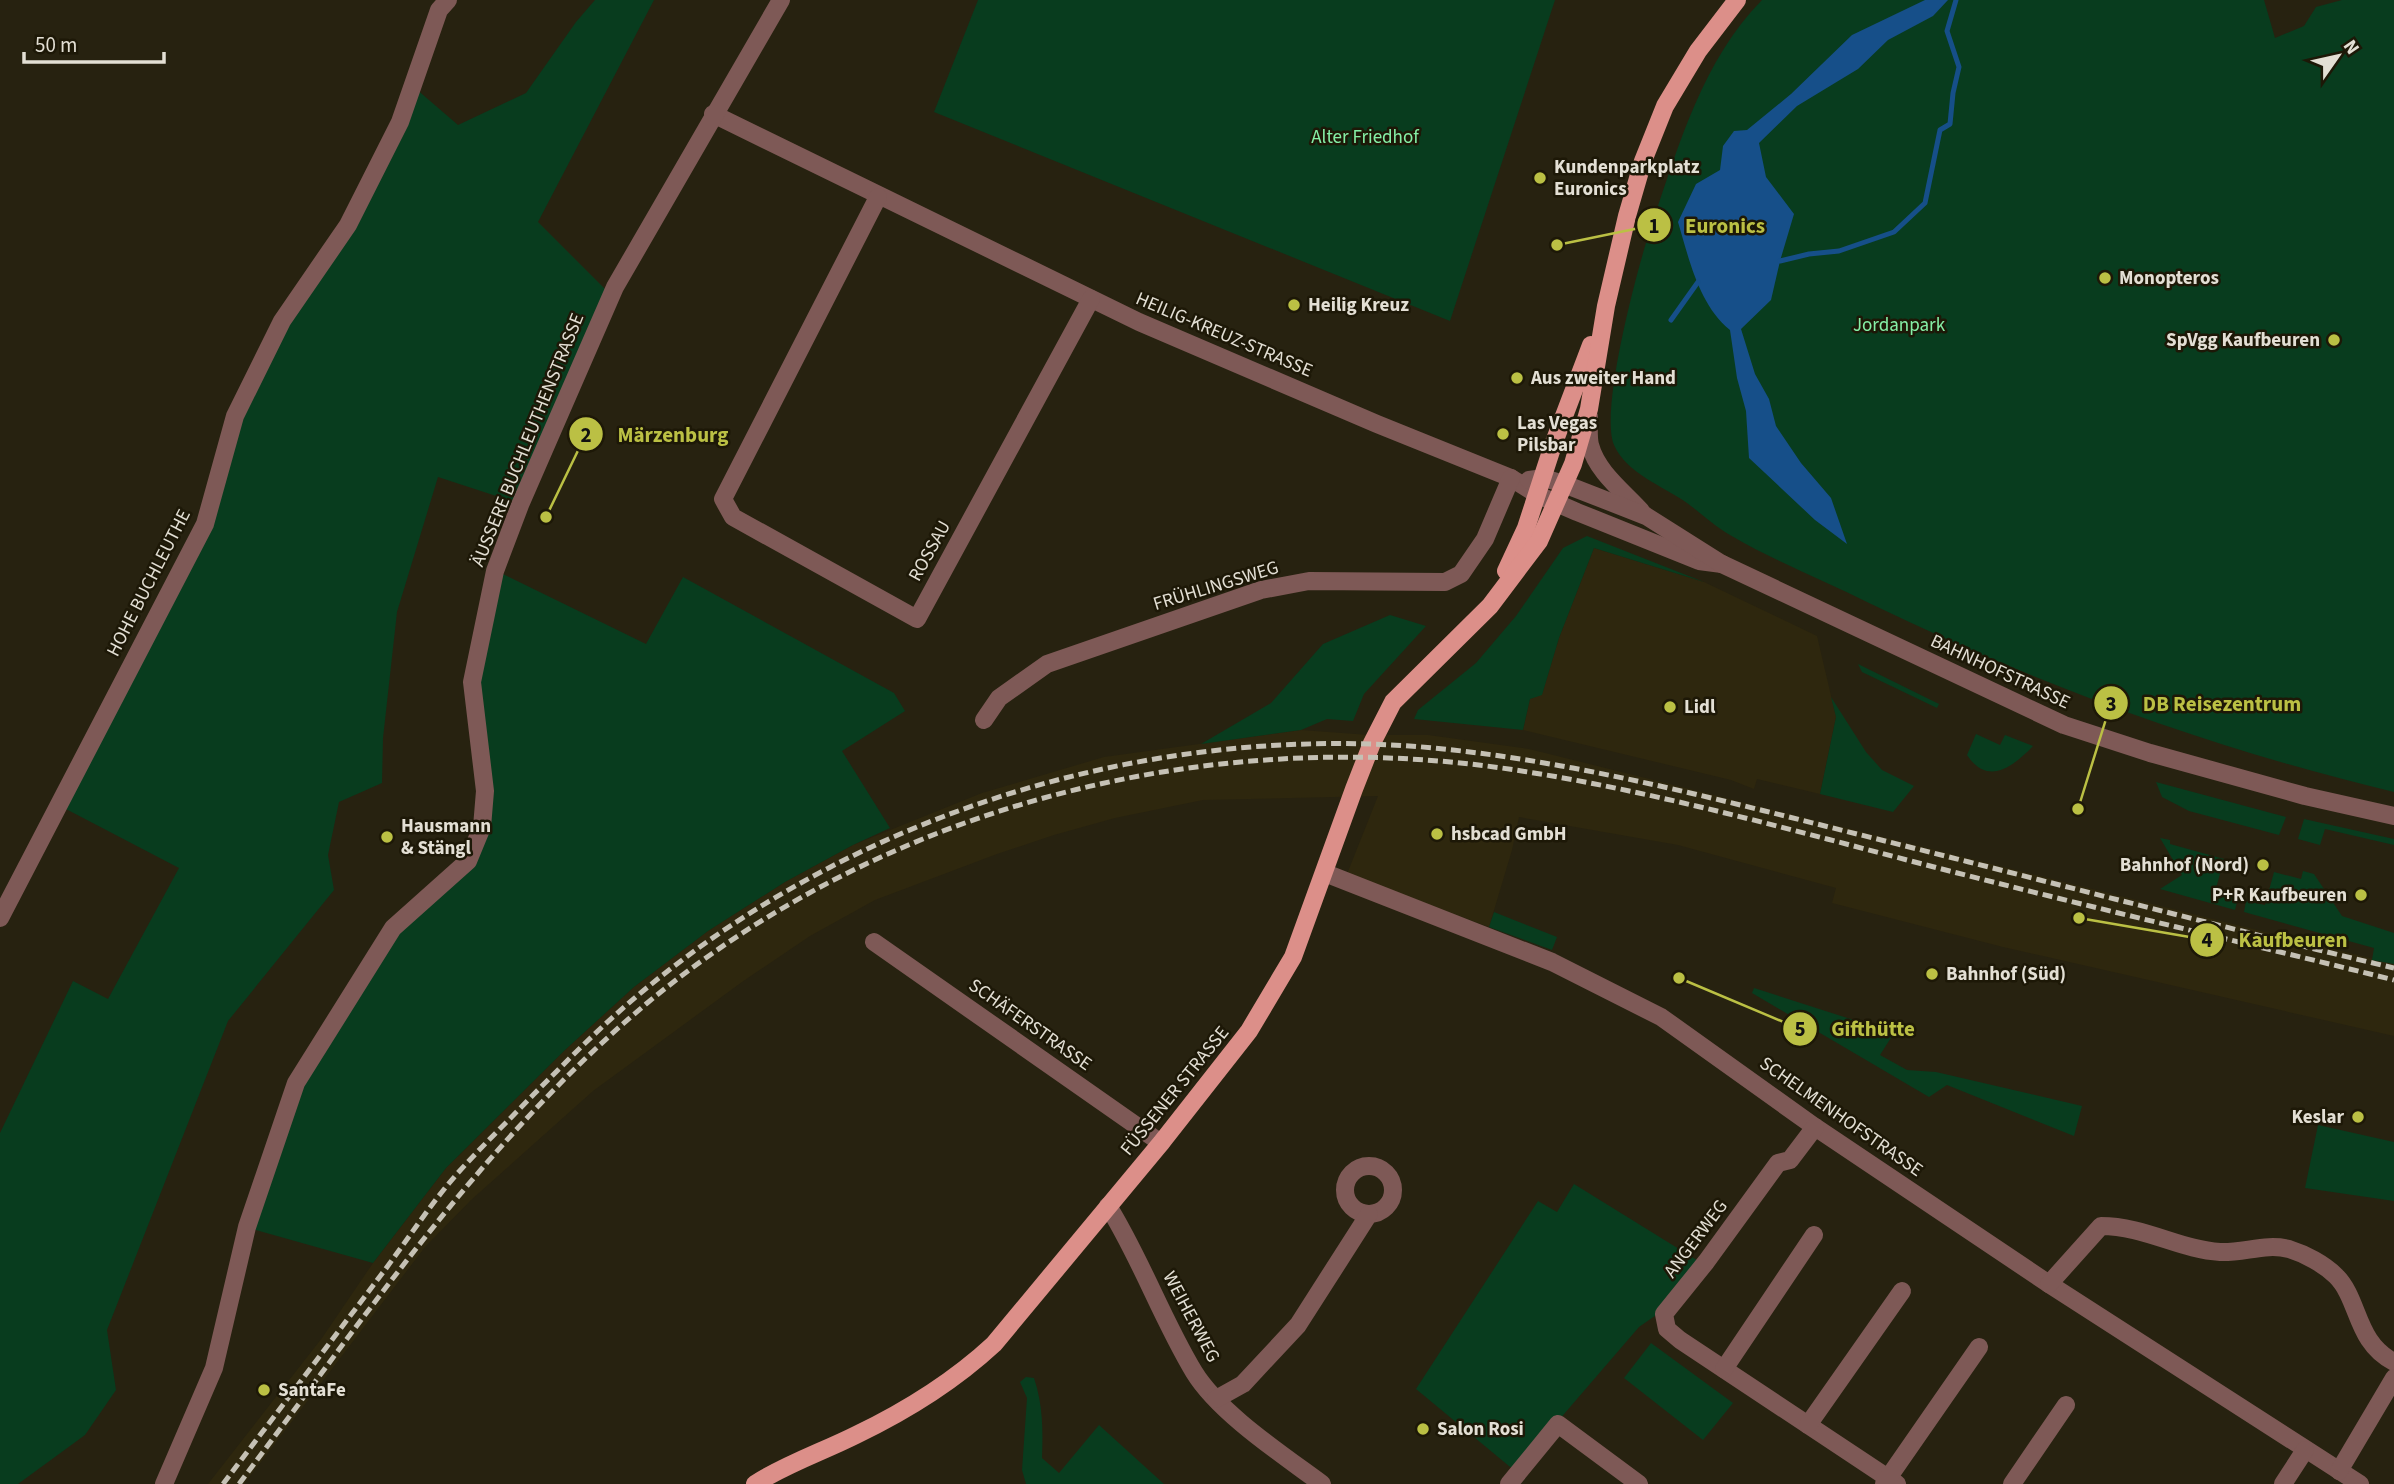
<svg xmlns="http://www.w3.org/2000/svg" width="2394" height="1484" viewBox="0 0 2394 1484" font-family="'Source Sans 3',sans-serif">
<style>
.built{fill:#2e270e}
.green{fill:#083c1e}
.water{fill:#164f89}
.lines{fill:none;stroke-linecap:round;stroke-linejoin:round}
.stream{stroke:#164f89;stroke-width:5}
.minor{stroke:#7e5956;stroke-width:18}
.primary{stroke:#dc8f89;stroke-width:18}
.rail{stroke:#c5c1b5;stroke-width:5;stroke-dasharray:10 5;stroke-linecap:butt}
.poi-dot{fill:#bbc044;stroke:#1d1807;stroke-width:2.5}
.labels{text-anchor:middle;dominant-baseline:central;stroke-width:5;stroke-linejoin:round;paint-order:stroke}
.park-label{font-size:19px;fill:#85efa6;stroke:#1d1807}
.poi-label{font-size:19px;font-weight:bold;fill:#e3dfd4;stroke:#1d1807;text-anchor:start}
.street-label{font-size:19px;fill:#e3dfd4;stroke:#1d1807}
.leader{fill:none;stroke:#bbc044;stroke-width:2.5}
.callout-dot{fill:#bbc044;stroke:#1d1807;stroke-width:2.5}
.mark-label{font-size:21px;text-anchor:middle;font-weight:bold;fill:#111}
.callout-label{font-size:21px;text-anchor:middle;font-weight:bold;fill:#bbc044;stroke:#1d1807;stroke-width:5;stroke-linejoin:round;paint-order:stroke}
</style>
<rect width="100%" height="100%" fill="#272210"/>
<!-- built -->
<g class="built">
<polygon points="1594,548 1704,582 1817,636 1836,717 1820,794 1757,779 1754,789 1731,780 1523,730 1530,699 1542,694 1559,638"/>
<polygon points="1301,730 1369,735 1428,735 1529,749 2394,964 2394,1036 2003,947 1832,903 1836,888 1678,845 1519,817 1512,850 1489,927 1347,874 1378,796 1203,800 1115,818 1054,835 997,854 875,900 810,936 742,982 593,1091 471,1200 425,1247 244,1484 208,1484 322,1338 373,1263 446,1168 565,1050 634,987 708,931 785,882 853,845 982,793 1104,757"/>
</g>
<!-- green -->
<g class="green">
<polygon points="595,0 654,0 538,222 606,290 515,502 438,477 397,612 383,738 382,783 339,802 328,855 334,890 228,1021 107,1330 116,1390 85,1435 18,1484 0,1484 0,1133 73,981 108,999 179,868 64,808 208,526 238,418 415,88 458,125 526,93 576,22"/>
<polygon points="978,0 1555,0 1450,321 934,112"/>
<path d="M1762 0H2264L2275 38 2304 26 2316 7 2342 0H2394V792C2213 749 2037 684 1869 603 1823 580 1774 561 1730 535 1714 526 1701 513 1687 503 1663 486 1626 473 1614 445 1599 410 1639 261 1653 221 1679 144 1703 60 1762 0Z"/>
<polygon points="1587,536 1704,582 1594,548 1559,638 1542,695 1530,699 1523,730 1414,719 1418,710 1476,663 1516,616 1563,548"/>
<polygon points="501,573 646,644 683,577 894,693 905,711 842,751 890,828 853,845 785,882 708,931 634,987 565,1050 446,1168 373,1263 252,1229 300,1085 396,931 486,829 476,684"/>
<polygon points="1390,615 1426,626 1364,694 1353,721 1327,719 1301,730 1201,744 1271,703 1323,644"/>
<polygon points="1858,664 1939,704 1937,708 1862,672"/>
<polygon points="1831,697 1866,752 1882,770 1914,786 1893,812 1820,794 1836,717"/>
<path d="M1976 734 2000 745 2005 735 2033 746C2014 766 1988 787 1967 755Z"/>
<polygon points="2156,782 2286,817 2279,835 2189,811 2162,797"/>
<polygon points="2304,819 2394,839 2394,845 2325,829 2320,845 2298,839"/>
<polygon points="2160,838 2170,840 2170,844 2224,859 2215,892 2238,898 2235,910 2160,889 2182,875"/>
<polygon points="2303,871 2314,874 2342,916 2394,933 2394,964 2372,960 2374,948 2244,912 2246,901 2265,905 2274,872 2301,879"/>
<polygon points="1494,912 1557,937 1552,950 1489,927"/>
<polygon points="1754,988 1894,1033 1880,1055 1907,1070 1936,1072 2082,1106 2074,1136 1947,1085 1929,1097 1752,993"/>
<polygon points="2318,1125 2394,1142 2394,1201 2305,1188"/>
<polygon points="1574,1184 1700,1262 1662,1311 1639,1327 1515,1471 1416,1389 1538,1201 1557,1212"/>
<polygon points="1651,1343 1733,1403 1703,1440 1624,1378"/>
<path d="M1026 1377 1034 1378C1043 1405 1043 1430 1042 1458L1059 1473 1099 1425 1164 1484H1026L1022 1470 1027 1398 1020 1382Z"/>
</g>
<!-- water -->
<path class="water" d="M1925 0H1948L1933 16 1888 40 1858 69 1797 106 1759 143 1766 177 1794 214 1780 261 1771 300 1741 329 1755 374 1769 399 1776 426 1801 463 1831 498 1847 544 1815 520 1749 458 1746 411 1737 378 1730 330C1699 305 1689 259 1678 222L1696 184 1720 170 1723 146 1734 131 1747 130 1791 94 1852 35Z"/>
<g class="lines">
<!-- stream -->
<g class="stream">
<polyline points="1780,261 1809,254 1839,251 1894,232 1925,203 1940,130 1950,124 1953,93 1959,67 1947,31 1956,0"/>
<polyline points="1671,320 1698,282"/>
</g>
<!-- minor -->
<g class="minor">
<polyline points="713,114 1139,322 1377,424 1511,478 1538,495 1577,512 1699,561 1722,564"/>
<polyline points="878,197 723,499 733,517 917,619 1091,299"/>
<path d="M1589 417C1589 426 1588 437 1590 445 1597 472 1623 491 1641 511"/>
<polyline points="1529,480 1544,478 1564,484 1646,516 1722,564 2064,725 2150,753 2305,796 2394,816"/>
<polyline points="984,720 999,698 1047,664 1261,590 1309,581 1445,582 1461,574 1485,539 1511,478"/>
<polyline points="1325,873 1552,962 1661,1017 1815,1127 2049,1284 2360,1484"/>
<polyline points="0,918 205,524 235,416 282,321 348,225 400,122 439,10 448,0"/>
<polyline points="874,942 1161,1143"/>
<polyline points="1815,1127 1790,1160 1778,1163 1706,1262 1664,1314 1667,1329 1680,1340 1897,1484"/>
<circle cx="1369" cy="1190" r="24"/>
<path d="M1108 1206C1141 1259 1162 1319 1194 1372 1219 1413 1283 1455 1322 1484"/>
<path d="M2049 1284 2101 1226C2144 1226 2181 1250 2220 1252 2244 1253 2266 1243 2289 1249 2305 1254 2324 1264 2336 1276 2360 1300 2355 1342 2394 1362"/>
<polyline points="1724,1369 1814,1235"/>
<polyline points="1216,1399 1243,1384 1298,1325 1369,1214"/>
<polyline points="1808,1425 1902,1291"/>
<polyline points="2339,1471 2394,1378"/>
<polyline points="164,1484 214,1368 247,1227 296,1083 393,928 468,861 482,827 485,791 472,682 495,571 520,505 615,287 781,0"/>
<polyline points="1509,1484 1558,1424 1639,1484"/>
<polyline points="1884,1484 1979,1347"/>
<polyline points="2012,1484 2066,1405"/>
<polyline points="2283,1484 2305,1450"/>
</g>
<!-- primary -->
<g class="primary">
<polyline points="1506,571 1526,528 1553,445 1591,345"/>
<path d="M755 1484C786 1464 822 1452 856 1435 906 1411 953 1382 994 1344L1161 1143 1249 1031 1293 957 1354 789 1372 743 1393 702 1490 606 1539 541 1573 464 1589 409 1606 306 1627 216 1643 161 1665 106 1698 51 1737 0"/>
</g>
<!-- rail -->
<g class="rail">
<path d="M223 1484C276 1414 329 1344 381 1275 406 1242 429 1206 456 1175 481 1147 508 1121 534 1094 569 1059 604 1023 643 991 859 811 1153 722 1434 748 1579 762 1720 800 1861 835 2039 879 2216 926 2394 968"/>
<path d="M239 1484C365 1317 484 1140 646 1004 889 802 1218 721 1528 772 1666 794 1802 833 1938 868 2089 907 2242 942 2394 980"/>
</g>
</g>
<!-- markers -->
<g class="poi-dot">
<circle cx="1540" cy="178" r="7"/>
<circle cx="2105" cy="278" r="7"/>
<circle cx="1294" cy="305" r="7"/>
<circle cx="2334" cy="340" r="7"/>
<circle cx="1517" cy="378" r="7"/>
<circle cx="1503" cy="434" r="7"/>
<circle cx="1670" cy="707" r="7"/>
<circle cx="1437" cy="834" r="7"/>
<circle cx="387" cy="837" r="7"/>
<circle cx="2263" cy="865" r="7"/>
<circle cx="2361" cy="895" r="7"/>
<circle cx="1932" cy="974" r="7"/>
<circle cx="2358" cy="1117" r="7"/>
<circle cx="264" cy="1390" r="7"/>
<circle cx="1423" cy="1429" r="7"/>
</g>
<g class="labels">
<!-- park labels -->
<g class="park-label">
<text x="1365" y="137">Alter Friedhof</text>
<text x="1899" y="325">Jordanpark</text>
</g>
<!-- poi labels -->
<g class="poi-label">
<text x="1554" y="167">Kundenparkplatz<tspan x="1554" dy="22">Euronics</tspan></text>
<text x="2119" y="278">Monopteros</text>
<text x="1308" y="305">Heilig Kreuz</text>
<text x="2320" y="340" text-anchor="end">SpVgg Kaufbeuren</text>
<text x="1531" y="378">Aus zweiter Hand</text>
<text x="1517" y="423">Las Vegas<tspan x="1517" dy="22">Pilsbar</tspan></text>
<text x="1684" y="707">Lidl</text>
<text x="401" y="826">Hausmann<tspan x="401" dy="22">&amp; Stängl</tspan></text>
<text x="1451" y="834">hsbcad GmbH</text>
<text x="2249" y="865" text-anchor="end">Bahnhof (Nord)</text>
<text x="2347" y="895" text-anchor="end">P+R Kaufbeuren</text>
<text x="1946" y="974">Bahnhof (Süd)</text>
<text x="2344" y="1117" text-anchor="end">Keslar</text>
<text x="278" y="1390">SantaFe</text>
<text x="1437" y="1429">Salon Rosi</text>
</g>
<!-- street labels -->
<g class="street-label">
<text transform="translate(1224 335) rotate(23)">HEILIG-KREUZ-STRASSE</text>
<text transform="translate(528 440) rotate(-68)">ÄUSSERE BUCHLEUTHENSTRASSE</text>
<text transform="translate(930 551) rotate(-61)">ROSSAU</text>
<text transform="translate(149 583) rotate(-63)">HOHE BUCHLEUTHE</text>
<text transform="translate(1216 586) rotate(-17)">FRÜHLINGSWEG</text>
<text transform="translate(2000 672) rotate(25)">BAHNHOFSTRASSE</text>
<text transform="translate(1030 1025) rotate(35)">SCHÄFERSTRASSE</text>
<text transform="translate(1175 1091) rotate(-51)">FÜSSENER STRASSE</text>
<text transform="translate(1841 1117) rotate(35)">SCHELMENHOFSTRASSE</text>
<text transform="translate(1696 1239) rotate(-53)">ANGERWEG</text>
<text transform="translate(1191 1317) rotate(62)">WEIHERWEG</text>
</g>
</g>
<!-- callouts -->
<path class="leader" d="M1557 245L1654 225M546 517L586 434M2078 809L2111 703M2079 918L2207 940M1679 978L1800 1029"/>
<g class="callout-dot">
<circle cx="1557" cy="245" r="7"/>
<circle cx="546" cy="517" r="7"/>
<circle cx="2078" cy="809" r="7"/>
<circle cx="2079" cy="918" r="7"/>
<circle cx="1679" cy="978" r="7"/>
<circle cx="1654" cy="225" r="18"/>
<circle cx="586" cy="434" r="18"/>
<circle cx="2111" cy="703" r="18"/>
<circle cx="2207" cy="940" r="18"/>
<circle cx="1800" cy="1029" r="18"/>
</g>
<g class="mark-label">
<text x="1654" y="233">1</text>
<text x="586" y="442">2</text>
<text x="2111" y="711">3</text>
<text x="2207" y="947">4</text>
<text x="1800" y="1036">5</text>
</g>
<g class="callout-label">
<text x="1725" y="233">Euronics</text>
<text x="673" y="442">Märzenburg</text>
<text x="2222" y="711">DB Reisezentrum</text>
<text x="2293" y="947">Kaufbeuren</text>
<text x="1873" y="1036">Gifthütte</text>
</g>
<!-- north arrow -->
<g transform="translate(2338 56) rotate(56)" stroke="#1d1807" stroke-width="5" paint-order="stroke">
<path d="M0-5L12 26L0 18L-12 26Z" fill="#e3dfd4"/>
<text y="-10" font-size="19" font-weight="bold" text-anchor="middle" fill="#e3dfd4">N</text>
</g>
<!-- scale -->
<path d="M24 52v10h140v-10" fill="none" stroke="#e3dfd4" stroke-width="3.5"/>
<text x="35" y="52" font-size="21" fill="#e3dfd4" stroke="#1d1807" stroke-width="5" paint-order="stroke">50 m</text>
</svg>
